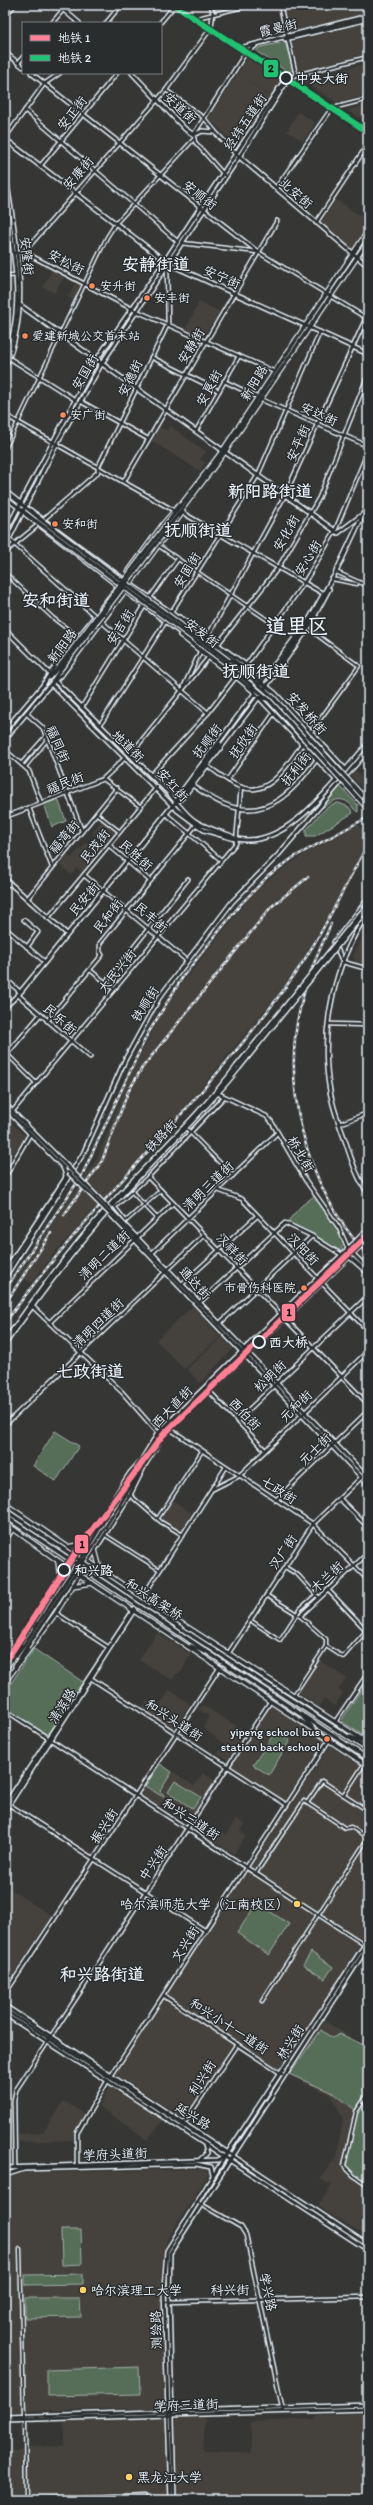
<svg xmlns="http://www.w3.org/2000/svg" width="373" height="2505" viewBox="0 0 373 2505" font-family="Itim,'LXGW WenKai TC',sans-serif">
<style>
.built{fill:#45433d}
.green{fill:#576d58;stroke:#a0afa8}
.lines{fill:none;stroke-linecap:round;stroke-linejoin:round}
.secondary-tunnel{stroke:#515352;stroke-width:3;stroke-dasharray:3 1.5;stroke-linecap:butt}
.minor-casing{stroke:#e8f1f8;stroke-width:5}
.tertiary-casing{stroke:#e8f1f8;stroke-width:5.5}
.secondary-casing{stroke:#e8f1f8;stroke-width:6}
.primary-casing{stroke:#e8f1f8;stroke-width:6}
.trunk-casing{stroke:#e8f1f8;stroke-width:6}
.minor{stroke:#2a2d2e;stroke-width:2}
.tertiary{stroke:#2a2d2e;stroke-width:2.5}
.secondary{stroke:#2a2d2e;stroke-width:3}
.primary{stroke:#2a2d2e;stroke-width:3}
.trunk{stroke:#2a2d2e;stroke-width:3.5}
.rail-casing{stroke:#e8f1f8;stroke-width:2.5}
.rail{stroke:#2a2d2e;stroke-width:1;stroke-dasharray:3;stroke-linecap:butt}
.secondary-bridge-casing{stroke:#e8f1f8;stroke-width:6;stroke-linecap:butt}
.primary-bridge-casing{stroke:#e8f1f8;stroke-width:6;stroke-linecap:butt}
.trunk-bridge-casing{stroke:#e8f1f8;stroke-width:6;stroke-linecap:butt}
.secondary-bridge{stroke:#2a2d2e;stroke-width:3}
.primary-bridge{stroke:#2a2d2e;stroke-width:3}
.trunk-bridge{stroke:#2a2d2e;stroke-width:3.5}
.metro-1-casing{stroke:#2a2d2e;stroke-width:9}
.metro-2-casing{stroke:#2a2d2e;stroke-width:9}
.metro-1{stroke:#ff8094;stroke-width:6}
.metro-2{stroke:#20c273;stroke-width:6}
.stop-dot{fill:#2a2d2e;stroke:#e8f1f8;stroke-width:2}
.bus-dot{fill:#f98a56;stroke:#2a2d2e;stroke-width:1.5}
.poi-dot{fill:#ffd166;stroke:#2a2d2e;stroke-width:1.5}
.labels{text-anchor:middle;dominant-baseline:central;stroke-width:3;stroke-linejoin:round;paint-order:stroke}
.bus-label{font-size:12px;fill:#e8f1f8;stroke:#2a2d2e;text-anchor:start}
.street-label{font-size:13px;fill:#e8f1f8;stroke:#2a2d2e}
.stop-label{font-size:13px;font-weight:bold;fill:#e8f1f8;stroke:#2a2d2e;text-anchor:start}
.poi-label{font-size:13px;fill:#e8f1f8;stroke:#2a2d2e;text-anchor:start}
.district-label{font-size:17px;font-weight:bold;fill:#e8f1f8;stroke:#2a2d2e}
.town-label{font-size:21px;font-weight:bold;fill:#e8f1f8;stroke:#2a2d2e}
.line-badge{stroke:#2a2d2e;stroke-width:1.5}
.pale-badge-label{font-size:11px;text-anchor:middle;font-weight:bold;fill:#111}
</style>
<rect width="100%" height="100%" fill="#363735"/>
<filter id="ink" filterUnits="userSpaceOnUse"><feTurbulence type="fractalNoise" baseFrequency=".025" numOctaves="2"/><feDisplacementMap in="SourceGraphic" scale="8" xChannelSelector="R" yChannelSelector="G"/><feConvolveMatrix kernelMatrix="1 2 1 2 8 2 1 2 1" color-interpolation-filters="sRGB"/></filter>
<g filter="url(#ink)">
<!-- built -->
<g class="built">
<polygon points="282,5 368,5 368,14 289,34"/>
<polygon points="368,22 368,53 299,72 292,42"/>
<polygon points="248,57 283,79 272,96 243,78 271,97 237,147 216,125 208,120"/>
<polygon points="368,63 368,94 338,103 301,80"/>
<polygon points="368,105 368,122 347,110"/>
<polygon points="298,112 315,123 303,141 287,131"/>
<polygon points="336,200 368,221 368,227 352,250 321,223"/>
<polygon points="52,270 81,284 74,300 68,298 75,283 64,277 54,293 43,287"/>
<polygon points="13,279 7,325 5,325 5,281"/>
<polygon points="199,302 220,312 203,336 186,329"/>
<polygon points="170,426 206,452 200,459 205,463 200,471 152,441 160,427 167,431"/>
<polygon points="357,771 361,777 368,772 368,794 350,775"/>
<polygon points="102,820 117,833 84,874 77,868 71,875 60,865 67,856 71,858 86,843 91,845 97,838 92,833"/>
<polygon points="368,824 368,841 340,894 301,962 278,994 173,1122 55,1252 31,1283 18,1274 97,1159 128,1079 161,1014 180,986 253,893 269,879 306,853 358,825 363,829"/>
<polygon points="368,925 368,966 355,962 353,956"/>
<polygon points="5,1116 26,1137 5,1164"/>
<polygon points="193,1306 220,1337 184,1369 156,1340"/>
<polygon points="222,1337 233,1349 200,1383 187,1369"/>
<polygon points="172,1500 192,1513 180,1532 160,1518"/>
<polygon points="157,1633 190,1654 182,1671 176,1674 172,1680 139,1660"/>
<polygon points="319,1660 346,1678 338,1690 343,1693 334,1706 324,1699 319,1707 298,1692"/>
<polygon points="170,1690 190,1704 174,1729 142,1709 147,1700 158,1707"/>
<polygon points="202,1705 245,1731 228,1760 218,1754 224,1744 203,1728 209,1716 198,1709"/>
<polygon points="270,1705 325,1740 285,1801 231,1765"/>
<polygon points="331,1745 368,1769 368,1932 282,2071 166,1995"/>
<polygon points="160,1763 194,1786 203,1773 215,1781 194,1814 166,1797 159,1807 139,1794"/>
<polygon points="236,1819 244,1824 240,1831 246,1835 234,1854 213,1841 220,1831 226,1835"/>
<polygon points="5,1886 52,1916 5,1988"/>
<polygon points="165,1999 234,2044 184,2118 115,2074"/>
<polygon points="325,2021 365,2046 368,2042 368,2237 318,2206 332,2185 320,2179 337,2156 343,2118 331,2095 287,2075"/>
<polygon points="111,2086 163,2120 147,2140 99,2106"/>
<polygon points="5,2093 12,2093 13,2153 5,2153"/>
<polygon points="64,2101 86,2115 73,2136 73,2140 18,2142 18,2134 43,2133"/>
<polygon points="203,2169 210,2172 167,2239 161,2271 165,2408 5,2411 5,2177 24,2173"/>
<polygon points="368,2413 368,2500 5,2500 5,2451 24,2451 30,2447 64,2446 64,2421 205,2418 203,2450 251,2454 251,2422 316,2419 316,2415"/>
</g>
<!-- green -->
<g class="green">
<polygon points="285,42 293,69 289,73 256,51 260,47"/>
<path d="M340 786 358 805V812C354 811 353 806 349 803 337 794 329 805 320 809Z"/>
<polygon points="58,799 66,821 52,827 44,804"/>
<path d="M339 803 349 807 353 813 315 836H306V830C315 821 325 804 339 803Z"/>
<polygon points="314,1196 338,1230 344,1245 339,1251 287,1222 301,1206"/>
<polygon points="55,1431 79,1446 56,1481 33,1466"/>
<polygon points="34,1649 83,1682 47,1737 5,1708 5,1692"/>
<polygon points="368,1679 368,1738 341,1721"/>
<polygon points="276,1731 290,1740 269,1775 253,1765"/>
<polygon points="160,1764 172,1772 160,1791 164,1795 163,1797 145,1786"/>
<polygon points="175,1781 201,1797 193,1809 168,1792"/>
<polygon points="257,1903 289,1924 269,1955 237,1933"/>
<polygon points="311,1952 333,1967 325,1979 303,1965"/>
<polygon points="321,2030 332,2038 340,2034 368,2047 368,2091 355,2110 335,2094 289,2074"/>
<polygon points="368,2096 368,2184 355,2176 345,2165 357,2113"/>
<polygon points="61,2230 81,2230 82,2264 62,2265"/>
<polygon points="83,2274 83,2284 25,2285 25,2275"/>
<polygon points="25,2298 80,2298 81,2317 25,2318"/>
<polygon points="139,2367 140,2394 47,2396 47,2370"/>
</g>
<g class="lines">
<!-- secondary-tunnel -->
<polyline class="secondary-tunnel" points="220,744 278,665"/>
<!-- minor casing -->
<g class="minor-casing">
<g id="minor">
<polyline points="197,18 252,5"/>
<polyline points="288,79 296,75 368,57"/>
<polyline points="166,90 204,118 215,131"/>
<polyline points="333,108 368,99"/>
<polyline points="194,135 195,142 226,177"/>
<polyline points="5,449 107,237 116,223 194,139"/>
<polyline points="159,546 275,625"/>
<polyline points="336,572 368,586"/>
<polyline points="5,573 53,618 78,637"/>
<polyline points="332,579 357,584"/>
<polyline points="302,744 359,666 309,629"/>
<polyline points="21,764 46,736"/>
<polyline points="25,767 47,740"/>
<polyline points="103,779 141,807"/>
<polyline points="97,814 120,832"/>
<polyline points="90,970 114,989"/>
<polyline points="5,1052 36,1083"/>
<polyline points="186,1128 233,1176"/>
<polyline points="148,1177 115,1207 126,1221 161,1190"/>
<polyline points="132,1192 157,1218"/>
<polyline points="130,1495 161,1522 183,1535"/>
<polyline points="158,1518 202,1451"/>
<polyline points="105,1535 160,1570"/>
<polyline points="285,1567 298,1575 319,1598"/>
<polyline points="266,1595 300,1616 326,1639 326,1646 343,1657 366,1631"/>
<polyline points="250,1620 280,1640 300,1609 316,1595"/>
<polyline points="294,1695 326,1646"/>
<polyline points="344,1795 364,1764"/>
<polyline points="307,1803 345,1828 351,1827 368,1838"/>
<polyline points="256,1873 304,1801 307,1803 322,1781 368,1811"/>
<polyline points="262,2001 368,1838"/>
<polyline points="368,2094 356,2112 344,2166 354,2176 368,2185"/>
<polyline points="20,2249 24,2417"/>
<polyline points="25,2420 26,2499"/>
<polyline points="5,2500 146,2495"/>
</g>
</g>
<!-- tertiary casing -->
<g class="tertiary-casing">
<g id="tertiary">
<polyline points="280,5 296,75"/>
<polyline points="52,23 67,5"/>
<polyline points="106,23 121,5"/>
<polyline points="160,23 175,5"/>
<polyline points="5,52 23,67"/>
<polyline points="18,63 23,57"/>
<polyline points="31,73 258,252 368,319"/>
<polyline points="25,110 177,241"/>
<polyline points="194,134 246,52"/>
<polyline points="5,138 44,84 60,73"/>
<polyline points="41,165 117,73"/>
<polyline points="276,188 332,108"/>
<polyline points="316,223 368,144"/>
<polyline points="182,243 258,252"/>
<polyline points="24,252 132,309 273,371"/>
<polyline points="15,253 24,252 166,90 211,28 213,14 211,5"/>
<polyline points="5,276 16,275"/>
<polyline points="151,357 219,391"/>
<polyline points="9,358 74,399"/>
<polyline points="224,381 257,397"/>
<polyline points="262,400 368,446"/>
<polyline points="80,401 148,439"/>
<polyline points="5,415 173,510"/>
<polyline points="196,431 239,356"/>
<polyline points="124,481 277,221"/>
<polyline points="183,513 324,594"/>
<polyline points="44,519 98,472 98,467 168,324 167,266"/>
<polyline points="9,539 95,616"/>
<polyline points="5,552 38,525"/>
<polyline points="332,579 336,572"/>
<polyline points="149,599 178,559"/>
<polyline points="102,622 208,713"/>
<polyline points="208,636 285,495 366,318"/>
<polyline points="218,644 278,568 319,498 368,375"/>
<polyline points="246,665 304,583 335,531 368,451"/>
<polyline points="184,686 200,652"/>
<polyline points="82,707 145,605"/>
<polyline points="26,713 43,728 82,831"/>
<polyline points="100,725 258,475 320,332"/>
<polyline points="5,750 29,771 41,803"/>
<polyline points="130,755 208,658"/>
<path d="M207 766C217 772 227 781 238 786 269 800 288 764 302 744"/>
<polyline points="151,775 208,713 235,678"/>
<polyline points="228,779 274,713"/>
<path d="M192 785C203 792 213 800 224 804 274 825 300 780 326 748"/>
<polyline points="29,808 52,867"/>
<polyline points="166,814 221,860"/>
<polyline points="5,817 103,779 125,758"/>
<polyline points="109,845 149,880"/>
<polyline points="84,875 186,960"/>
<polyline points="5,886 10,884"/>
<polyline points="27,899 117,788"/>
<polyline points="48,918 157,787"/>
<polyline points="24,920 38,932 27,947"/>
<polyline points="5,928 45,962"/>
<polyline points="343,962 368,969"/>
<polyline points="5,978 20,992"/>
<polyline points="106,982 188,879"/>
<polyline points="18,995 90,1057"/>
<polyline points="47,1021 102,955 100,952 100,943 196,825"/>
<polyline points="329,1024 368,1025"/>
<polyline points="7,1054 40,1015"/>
<polyline points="217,1093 266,1116 271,1121 306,1181 339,1228 348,1249"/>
<polyline points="223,1098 148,1177 368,1404"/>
<polyline points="12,1112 236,843 241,787"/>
<polyline points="339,1124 368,1113"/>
<polyline points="5,1177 30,1134"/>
<polyline points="218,1190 242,1199 368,1331"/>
<polyline points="152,1253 277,1133"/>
<polyline points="182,1284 257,1216"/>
<polyline points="199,1303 285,1223 312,1236"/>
<polyline points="32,1306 122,1392 158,1433"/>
<polyline points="50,1322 173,1203"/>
<polyline points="219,1324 312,1236 342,1255"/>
<polyline points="210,1392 265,1450"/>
<polyline points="237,1421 368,1296"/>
<polyline points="5,1425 204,1235"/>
<polyline points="170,1429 313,1524 368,1580"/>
<polyline points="213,1489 239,1476 368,1351"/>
<polyline points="340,1499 368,1527"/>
<polyline points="276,1500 368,1411"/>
<polyline points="5,1541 13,1529"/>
<polyline points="328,1590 368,1632"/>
<polyline points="142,1598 226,1467"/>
<polyline points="56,1613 108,1647"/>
<polyline points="300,1616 368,1553"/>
<polyline points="228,1654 313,1524 368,1471"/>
<polyline points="92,1679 287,1805"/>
<polyline points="5,1710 365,1945"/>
<polyline points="335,1722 368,1673"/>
<polyline points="5,1802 206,1931"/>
<polyline points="5,1994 220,1667"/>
<polyline points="164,1996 282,2074"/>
<polyline points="111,2076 329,1740"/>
<polyline points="184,2123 237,2044"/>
<polyline points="77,2166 77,2133 108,2080"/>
<polyline points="15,2167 14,2100 16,2090 270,1702"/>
<polyline points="197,2202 241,2227 246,2235 283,2411"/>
<polyline points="165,2302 368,2297"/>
</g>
</g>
<!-- secondary casing -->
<g class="secondary-casing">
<g id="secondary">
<polyline points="58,5 79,23"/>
<polyline points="5,16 14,5"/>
<polyline points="285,39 368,19"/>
<polyline points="240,48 368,16"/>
<polyline points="246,52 255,46"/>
<polyline points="132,73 185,129 194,135 202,131 215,132 236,154 368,266"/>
<polyline points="5,139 169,264 368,354"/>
<path d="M5 171C14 235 33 305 5 367"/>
<path d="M5 198C13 250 27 307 5 358"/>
<polyline points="20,305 338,533 362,515"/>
<polyline points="30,510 123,579"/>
<polyline points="25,514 118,586"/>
<polyline points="336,572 368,504"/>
<polyline points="130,584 172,613"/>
<polyline points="125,591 205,651"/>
<polyline points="171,613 212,643"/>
<polyline points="179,617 246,665"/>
<polyline points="5,629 50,674"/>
<polyline points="180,635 235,678"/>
<polyline points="222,651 275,693 345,769"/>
<polyline points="212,657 252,690 336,780"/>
<polyline points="278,665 315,615 329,589"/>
<path d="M55 681 169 793C191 822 195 824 229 835 232 836 234 838 237 839 290 850 338 775 368 744"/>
<polyline points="51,684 177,810 204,830 235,839"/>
<polyline points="260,684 310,618 332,579"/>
<polyline points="265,688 316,617"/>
<polyline points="180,797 220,744"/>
<polyline points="177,800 179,795 255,693"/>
<polyline points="5,879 67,934"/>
<path d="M368 913C334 962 319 1032 330 1091 333 1109 340 1126 346 1143 352 1161 357 1178 368 1193"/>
<polyline points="343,962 334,942 368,899"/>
<polyline points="5,1007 18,995 173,805 184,796 259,697"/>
<polyline points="5,1104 70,1169"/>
<polyline points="5,1108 64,1168"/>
<polyline points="116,1216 368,1478"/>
<polyline points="114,1218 368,1484"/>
<polyline points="362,1235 368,1241"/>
<polyline points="348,1249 368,1269"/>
<polyline points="344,1252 368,1273"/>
<polyline points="5,1271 65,1179 66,1175 63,1167"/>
<polyline points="5,1277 83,1154 125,1060 159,998 232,902 279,854 368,750"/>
<path d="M5 1341C38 1293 72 1246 111 1204 152 1158 199 1116 236 1067"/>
<path d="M5 1344C39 1296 74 1249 113 1205 154 1158 200 1117 239 1068"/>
<polyline points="5,1805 141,1599"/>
<polyline points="5,1811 134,1610"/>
<polyline points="5,2006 368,2245"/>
<polyline points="5,2010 225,2152"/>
<polyline points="5,2014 368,2250"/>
<polyline points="200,2160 207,2153 205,2145"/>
<polyline points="5,2168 218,2160 225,2157"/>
<polyline points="5,2175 24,2169 196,2164 211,2167 213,2175"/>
<polyline points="5,2417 368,2405"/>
<polyline points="5,2420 368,2409"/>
<polyline points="171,2500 164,2290 167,2251 225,2157 368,1940"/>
<polyline points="174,2500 169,2298 170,2253 368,1946"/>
</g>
</g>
<!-- primary casing -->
<g class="primary-casing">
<g id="primary">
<polyline points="176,5 368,132"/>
<polyline points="5,491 39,518"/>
<polyline points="5,497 36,521"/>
<polyline points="5,533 97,359 165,261 284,81 288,79"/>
<polyline points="5,547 57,443 102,363 239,157 288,79"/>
<polyline points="101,608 118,586"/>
<polyline points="49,678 58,668"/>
<polyline points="52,682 60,670"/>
<polyline points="43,685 53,669 95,616"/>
<polyline points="47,688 63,673 125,591"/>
<polyline points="5,730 44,684"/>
<polyline points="5,739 47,688"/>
<polyline points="362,1235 368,1230"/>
<polyline points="85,1543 130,1473 140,1462"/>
<polyline points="89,1546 158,1433 351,1246"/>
<polyline points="92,1548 164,1435 354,1252"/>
<polyline points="95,1550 130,1495 144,1467"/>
</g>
</g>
<!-- trunk casing -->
<g class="trunk-casing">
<g id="trunk">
<polyline points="174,514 223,450 368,231"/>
<polyline points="177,516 225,452 368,241"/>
<polyline points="128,572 163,524 179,505"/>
<polyline points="123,579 120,580 118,586 119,589 125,591 129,589 130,584 183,512"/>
<polyline points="210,642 272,696"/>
<polyline points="203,650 219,660"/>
<polyline points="225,663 269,700"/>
<polyline points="252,685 254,692"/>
<polyline points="259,697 268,699"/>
<polyline points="5,1504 142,1598 368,1743"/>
<polyline points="5,1523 57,1560 368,1766"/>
<polyline points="67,1547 84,1544"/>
<polyline points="95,1550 100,1569"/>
<polyline points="58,1561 60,1580"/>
<polyline points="72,1586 92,1583"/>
<polyline points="194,1637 368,1750"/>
<polyline points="191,1641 368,1759"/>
<polyline points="191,1646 205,1652"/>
<polyline points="16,1656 24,1645"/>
<polyline points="15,1666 27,1647"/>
<polyline points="5,1670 85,1543"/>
<polyline points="5,1682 56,1613 95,1550"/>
<polyline points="303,1717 312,1727"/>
<polyline points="350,1737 363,1742"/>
</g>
</g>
<!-- minor -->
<use href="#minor" class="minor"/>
<!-- tertiary -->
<use href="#tertiary" class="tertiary"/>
<!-- secondary -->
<use href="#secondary" class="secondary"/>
<!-- primary -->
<use href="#primary" class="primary"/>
<!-- trunk -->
<use href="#trunk" class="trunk"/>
<!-- rail casing -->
<g class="rail-casing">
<g id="rail">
<path d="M331 924C322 945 312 965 306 986 276 1079 304 1185 368 1256"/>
<polyline points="64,1215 102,1161 128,1092 142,1068 271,907 308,877"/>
<polyline points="5,1290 82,1175 147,1035 184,975 240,905 268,876 294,857 368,817"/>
<polyline points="5,1304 51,1233"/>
<path d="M5 1323C92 1201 205 1101 292 978 322 936 343 889 368 844"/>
</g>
</g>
<!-- rail -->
<use href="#rail" class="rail"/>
<!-- secondary-bridge casing -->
<g class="secondary-bridge-casing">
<g id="secondary-bridge">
<polyline points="236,1067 368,904"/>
<polyline points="239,1068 368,908"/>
<polyline points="70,1169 116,1216"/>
<polyline points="68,1172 114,1218"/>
</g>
</g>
<!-- primary-bridge casing -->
<g class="primary-bridge-casing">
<g id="primary-bridge">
<polyline points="351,1246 362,1235"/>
<polyline points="354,1252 366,1241"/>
</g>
</g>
<!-- trunk-bridge casing -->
<g class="trunk-bridge-casing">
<g id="trunk-bridge">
<polyline points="39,518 229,661"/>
<polyline points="36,521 227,664"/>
<polyline points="58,668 174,514"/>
<polyline points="60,670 177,516"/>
<polyline points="272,696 368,802"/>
<polyline points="269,700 368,809"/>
<polyline points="5,1510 194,1637"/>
<polyline points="5,1516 191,1641"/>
<polyline points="24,1645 89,1546"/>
<polyline points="27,1647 92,1548"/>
</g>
</g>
<!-- secondary-bridge -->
<use href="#secondary-bridge" class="secondary-bridge"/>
<!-- primary-bridge -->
<use href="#primary-bridge" class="primary-bridge"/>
<!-- trunk-bridge -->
<use href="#trunk-bridge" class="trunk-bridge"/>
<!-- metro-1 casing -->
<g class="metro-1-casing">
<polyline id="metro-1" points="5,1662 78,1549 163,1435 368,1235"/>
</g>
<!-- metro-2 casing -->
<g class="metro-2-casing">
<polyline id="metro-2" points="174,5 368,132"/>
</g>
<!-- metro-1 -->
<use href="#metro-1" class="metro-1"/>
<!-- metro-2 -->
<use href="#metro-2" class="metro-2"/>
</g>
</g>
<!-- markers -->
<g class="stop-dot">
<circle cx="286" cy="78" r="6"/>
<circle cx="259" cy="1342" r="6"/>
<circle cx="64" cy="1570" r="6"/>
</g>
<g class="bus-dot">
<circle cx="92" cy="286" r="3.5"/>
<circle cx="147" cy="298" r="3.5"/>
<circle cx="25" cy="336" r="3.5"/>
<circle cx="63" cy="415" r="3.5"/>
<circle cx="55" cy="524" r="3.5"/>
<circle cx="304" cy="1288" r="3.5"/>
<circle cx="327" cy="1739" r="3.5"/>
</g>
<g class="poi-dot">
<circle cx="297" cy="1904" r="4"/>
<circle cx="83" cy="2290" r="4"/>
<circle cx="129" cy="2477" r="4"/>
</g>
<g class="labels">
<!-- bus labels -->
<g class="bus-label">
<text x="100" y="286">安升街</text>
<text x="154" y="298">安丰街</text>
<text x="32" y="336">爱建新城公交首末站</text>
<text x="70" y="415">安广街</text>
<text x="62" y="524">安和街</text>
<text x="296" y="1288" text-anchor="end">市骨伤科医院</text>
<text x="320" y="1732" text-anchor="end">yipeng school bus<tspan x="320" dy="15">station back school</tspan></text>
</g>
<!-- street labels -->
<g class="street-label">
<text transform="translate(278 28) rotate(-14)">霞曼街</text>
<text transform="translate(180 108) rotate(43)">安道街</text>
<text transform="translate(72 113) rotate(-51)">安正街</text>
<text transform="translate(245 122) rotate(-56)">经纬五道街</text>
<text transform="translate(78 173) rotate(-49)">安康街</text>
<text transform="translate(296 193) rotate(41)">北安街</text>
<text transform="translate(200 195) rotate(38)">安顺街</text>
<text transform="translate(27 256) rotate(83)">安隆街</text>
<text transform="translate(66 262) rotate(28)">安松街</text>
<text transform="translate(222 277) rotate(24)">安宁街</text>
<text transform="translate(191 346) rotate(-59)">安静街</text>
<text transform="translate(85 372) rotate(-59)">安国街</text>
<text transform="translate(130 378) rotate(-64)">安德街</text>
<text transform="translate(254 383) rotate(-58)">新阳路</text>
<text transform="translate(209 388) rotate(-61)">安良街</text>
<text transform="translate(319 414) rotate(24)">安达街</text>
<text transform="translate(298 443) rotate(-66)">安平街</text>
<text transform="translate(286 533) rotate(-60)">安化街</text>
<text transform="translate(308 558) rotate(-59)">安心街</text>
<text transform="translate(187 570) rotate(-58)">安固街</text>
<text transform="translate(120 627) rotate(-58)">安吉街</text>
<text transform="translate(202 633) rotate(37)">安发街</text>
<text transform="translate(62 646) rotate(-53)">新阳路</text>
<text transform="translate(307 713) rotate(48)">安发桥街</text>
<text transform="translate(207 741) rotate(-53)">抚顺街</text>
<text transform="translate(243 741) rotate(-55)">抚欣街</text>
<text transform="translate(58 744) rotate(66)">福同街</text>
<text transform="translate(128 746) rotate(45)">地道街</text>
<text transform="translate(296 769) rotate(-51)">抚利街</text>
<text transform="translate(65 783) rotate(-21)">福民街</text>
<text transform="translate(173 785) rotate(48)">安红街</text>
<text transform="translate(64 837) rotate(-50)">福湾街</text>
<text transform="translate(95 846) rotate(-51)">民茂街</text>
<text transform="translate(136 855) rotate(41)">民胜街</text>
<text transform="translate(84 899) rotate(-50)">民安街</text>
<text transform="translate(108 916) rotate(-52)">民和街</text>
<text transform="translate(151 917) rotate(40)">民丰街</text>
<text transform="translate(117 971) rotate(-51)">大民兴街</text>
<text transform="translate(145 1004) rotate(-58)">铁顺街</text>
<text transform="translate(60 1019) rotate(41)">民乐街</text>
<text transform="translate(161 1136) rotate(-47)">铁路街</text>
<text transform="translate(301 1154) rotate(59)">桥北街</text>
<text transform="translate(208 1186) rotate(-44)">清明三道街</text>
<text transform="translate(232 1249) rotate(46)">汉祥街</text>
<text transform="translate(303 1249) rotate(46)">汉阳街</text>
<text transform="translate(104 1255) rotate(-44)">清明二道街</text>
<text transform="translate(195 1283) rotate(47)">通达街</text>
<text transform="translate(98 1323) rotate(-44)">清明四道街</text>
<text transform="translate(270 1376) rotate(-44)">松明街</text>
<text transform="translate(296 1406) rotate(-44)">元和街</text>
<text transform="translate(172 1407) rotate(-46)">西大直街</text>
<text transform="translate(245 1414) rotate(46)">西伯街</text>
<text transform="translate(315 1449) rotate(-44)">元士街</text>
<text transform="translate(279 1490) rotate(33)">七政街</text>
<text transform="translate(283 1552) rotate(-56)">汉广街</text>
<text transform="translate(327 1577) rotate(-43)">木兰街</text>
<text transform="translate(154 1599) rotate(33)">和兴高架桥</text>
<text transform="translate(62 1706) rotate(-57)">清滨路</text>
<text transform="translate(174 1720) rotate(33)">和兴头道街</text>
<text transform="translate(191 1819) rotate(33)">和兴三道街</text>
<text transform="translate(104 1826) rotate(-57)">振兴街</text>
<text transform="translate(153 1863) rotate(-56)">中兴街</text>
<text transform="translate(185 1944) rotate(-57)">文兴街</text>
<text transform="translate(229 2026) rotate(33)">和兴小十一道街</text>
<text transform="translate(290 2042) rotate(-57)">林兴街</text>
<text transform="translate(202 2078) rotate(-57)">利兴街</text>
<text transform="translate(193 2116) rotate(33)">延兴路</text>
<text transform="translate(115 2154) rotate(-2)">学府头道街</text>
<text transform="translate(230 2290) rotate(-1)">科兴街</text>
<text transform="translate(268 2292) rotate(78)">学兴路</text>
<text transform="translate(156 2330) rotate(-92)">测绘路</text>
<text transform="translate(186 2405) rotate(-2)">学府三道街</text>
</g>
<!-- stop labels -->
<g class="stop-label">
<text x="296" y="78">中央大街</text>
<text x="269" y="1342">西大桥</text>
<text x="74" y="1570">和兴路</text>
</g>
<!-- poi labels -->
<g class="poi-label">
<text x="289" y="1904" text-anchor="end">哈尔滨师范大学（江南校区）</text>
<text x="91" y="2290">哈尔滨理工大学</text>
<text x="137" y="2477">黑龙江大学</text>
</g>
<!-- district labels -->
<g class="district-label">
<text x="156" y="264">安静街道</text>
<text x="270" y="491">新阳路街道</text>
<text x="198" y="530">抚顺街道</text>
<text x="56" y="600">安和街道</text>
<text x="256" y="671">抚顺街道</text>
<text x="90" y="1371">七政街道</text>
<text x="102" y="1974">和兴路街道</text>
</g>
<!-- town labels -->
<g class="town-label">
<text x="297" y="625">道里区</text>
</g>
</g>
<g class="line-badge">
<rect x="263" y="59" width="16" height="19" rx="4" fill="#20c273"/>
<rect x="281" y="1303" width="15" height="19" rx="4" fill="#ff8094"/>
<rect x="74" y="1534" width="15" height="20" rx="4" fill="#ff8094"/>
</g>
<g class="pale-badge-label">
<text x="271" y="72">2</text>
<text x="289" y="1316">1</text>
<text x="82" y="1548">1</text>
</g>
<!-- margin -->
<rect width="373" height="2505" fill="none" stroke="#2a2d2e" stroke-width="20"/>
<rect x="10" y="10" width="353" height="2485" fill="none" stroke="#e8f1f8" stroke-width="1.5" filter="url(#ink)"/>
<!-- legend -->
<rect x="22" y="22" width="140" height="52" fill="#2a2d2e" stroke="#767b7f"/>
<rect x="30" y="35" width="20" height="6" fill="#ff8094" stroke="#767b7f"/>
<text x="58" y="42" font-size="12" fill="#e8f1f8">地铁 1</text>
<rect x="30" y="55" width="20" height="6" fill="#20c273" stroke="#767b7f"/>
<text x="58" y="62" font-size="12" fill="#e8f1f8">地铁 2</text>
</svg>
